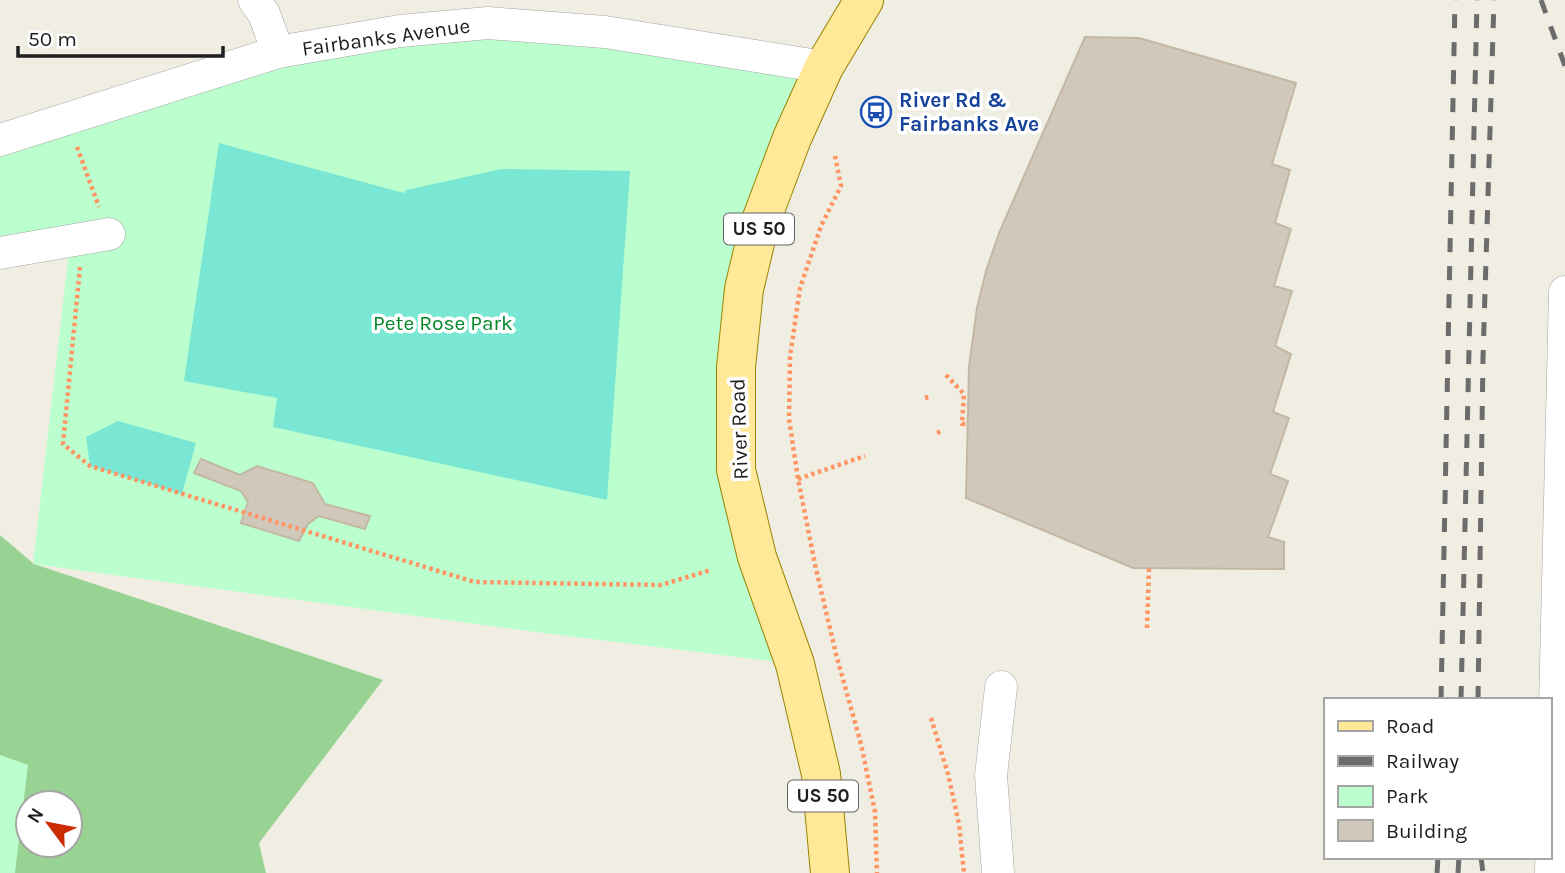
<svg xmlns="http://www.w3.org/2000/svg" width="1565" height="873" viewBox="0 0 1565 873" font-family="Karla,sans-serif">
<style>
.forest{fill:#99d393;fill-rule:evenodd}
.park{fill:#bbffce}
.pitch{fill:#79e7d3}
.building{fill:#d0c9bb;stroke:#c3b8a4;stroke-width:2}
.lines{fill:none;stroke-linecap:round;stroke-linejoin:round}
.minor-casing{stroke:#a5a5a5;stroke-width:33}
.major-casing{stroke:#978500;stroke-width:40}
.path{stroke:#ff9564;stroke-width:4.5;stroke-dasharray:3.5 3.5;stroke-linecap:butt}
.minor{stroke:#fff;stroke-width:32}
.major{stroke:#ffe898;stroke-width:38}
.rail{stroke:#6c6c6c;stroke-width:5;stroke-dasharray:14 14;stroke-linecap:butt}
.labels{text-anchor:middle;dominant-baseline:central;stroke-width:7;stroke-linejoin:round;paint-order:stroke}
.shield{fill:#fff;stroke:#626262;stroke-width:2}
.shield-label{font-size:19px;font-weight:bold;fill:#1e1e1e}
.street-label{font-size:21px;fill:#1e1e1e;stroke:#fff}
.transit-label{font-size:21px;font-weight:bold;fill:#164399;stroke:#fff;text-anchor:start}
.park-label{font-size:21px;fill:#018728;stroke:#fff}
</style>
<rect width="100%" height="100%" fill="#f0eee3"/>
<!-- forest -->
<path class="forest" d="M0 535 34 564 383 680 259 843 266 873H0ZM28 803H70V845H28Z"/>
<!-- park -->
<g class="park">
<polygon points="488,23 824,67 792,138 736,402 795,664 528,631 33,564 70,242 0,253 0,140 278,52"/>
<polygon points="0,755 28,765 15,873 0,873"/>
</g>
<!-- pitch -->
<g class="pitch">
<polygon points="219,143 404,193 406,190 502,169 630,171 607,500 273,427 277,398 184,381"/>
<polygon points="118,421 196,443 182,494 90,466 86,437"/>
</g>
<!-- building -->
<g class="building">
<polygon points="1085,37 1139,38 1296,83 1272,164 1290,170 1275,223 1291,229 1274,286 1292,291 1275,346 1291,354 1273,412 1289,418 1270,474 1288,481 1268,537 1284,542 1284,569 1133,568 966,498 969,367 977,308 986,271 999,233"/>
<polygon points="201,459 240,475 257,466 313,483 325,504 370,516 365,529 319,516 308,524 299,541 241,523 248,502 241,491 194,473"/>
</g>
<g class="lines">
<!-- minor casing -->
<g class="minor-casing">
<g id="minor">
<polyline points="254,0 264,14 278,52"/>
<polyline points="0,140 278,52 400,31 488,23 605,32 824,67"/>
<polyline points="0,253 109,234"/>
<polyline points="998,873 991,775 1001,687"/>
<polyline points="1551,873 1565,292"/>
</g>
</g>
<!-- major casing -->
<g class="major-casing">
<polyline id="major" points="830,873 821,774 795,664 757,557 736,470 736,367 744,289 759,226 792,138 824,67 864,0"/>
</g>
<!-- path -->
<g class="path">
<polyline points="77,147 99,207"/>
<polyline points="835,156 841,186 821,226 800,288 790,357 789,419 798,479 816,569 836,654 861,744 875,812 877,873"/>
<polyline points="80,267 63,444 90,466 475,582 661,585 711,570"/>
<polyline points="946,375 964,394 962,424 968,424"/>
<polyline points="925,398 931,396"/>
<polyline points="937,433 942,431"/>
<polyline points="798,479 865,456"/>
<polyline points="1147,628 1149,568"/>
<polyline points="931,718 948,774 959,824 964,873"/>
</g>
<!-- minor -->
<use href="#minor" class="minor"/>
<!-- major -->
<use href="#major" class="major"/>
<!-- rail -->
<g class="rail">
<polyline points="1541,0 1565,66"/>
<polyline points="1441,700 1455,0"/>
<polyline points="1461,700 1477,0"/>
<polyline points="1478,700 1483,358 1494,0"/>
<polyline points="1481,857 1483,873"/>
<polyline points="1437,873 1438,857"/>
<polyline points="1458,873 1459,857"/>
</g>
</g>
<!-- icons -->
<defs>
<g id="bus-ring" transform="scale(1.575)"><circle r="9.5" fill="#fff" stroke="#1a4fb4" stroke-width="1.5"/><path d="M-5-6H5V4H4V6H2V4H-2V6H-4V4H-5ZM-3.5-4V0h7V-4ZM-3.5 1.2v1.5H-2V1.2ZM2 1.2v1.5H3.5V1.2Z" fill="#1a4fb4"/></g>
</defs>
<g fill-rule="evenodd">
<use href="#bus-ring" x="876" y="112"/>
</g>
<g class="labels">
<!-- shield labels -->
<g class="shield">
<rect x="724" y="213.5" width="70" height="31" rx="5"/>
<rect x="788" y="780.5" width="70" height="31" rx="5"/>
</g>
<g class="shield-label">
<text x="759" y="229">US 50</text>
<text x="823" y="796">US 50</text>
</g>
<!-- street labels -->
<g class="street-label">
<text transform="translate(386 37) rotate(-8)">Fairbanks Avenue</text>
<text transform="translate(739 429) rotate(-92)">River Road</text>
</g>
<!-- transit labels -->
<g class="transit-label">
<text x="899" y="100">River Rd &amp;<tspan x="899" dy="24">Fairbanks Ave</tspan></text>
</g>
<!-- park labels -->
<g class="park-label">
<text x="443" y="323">Pete Rose Park</text>
</g>
</g>
<!-- legend -->
<rect x="1324" y="698" width="228" height="161" fill="#ffffff" stroke="#a5a5a5" stroke-width="2"/>
<rect x="1338" y="721" width="35" height="10" fill="#ffe898" stroke="#a5a5a5" stroke-width="2"/>
<text x="1386" y="733" font-size="21" fill="#1e1e1e">Road</text>
<rect x="1338" y="756" width="35" height="10" fill="#6c6c6c" stroke="#a5a5a5" stroke-width="2"/>
<text x="1386" y="768" font-size="21" fill="#1e1e1e">Railway</text>
<rect x="1338" y="786" width="35" height="21" fill="#bbffce" stroke="#a5a5a5" stroke-width="2"/>
<text x="1386" y="803" font-size="21" fill="#1e1e1e">Park</text>
<rect x="1338" y="820" width="35" height="21" fill="#d0c9bb" stroke="#a5a5a5" stroke-width="2"/>
<text x="1386" y="838" font-size="21" fill="#1e1e1e">Building</text>
<!-- north arrow -->
<g transform="translate(49 824) rotate(302)"><circle r="33" fill="#ffffff" stroke="#a5a5a5" stroke-width="2"/>
<path d="M0-5L12 26L0 18L-12 26Z" fill="#cb2b00"/>
<text y="-10" font-size="19" font-weight="bold" text-anchor="middle" fill="#1e1e1e">N</text>
</g>
<!-- scale -->
<path d="M18 46v10h205v-10" fill="none" stroke="#1e1e1e" stroke-width="3.5"/>
<text x="28" y="46" font-size="21" fill="#1e1e1e" stroke="#ffffff" stroke-width="5" paint-order="stroke">50 m</text>
</svg>
